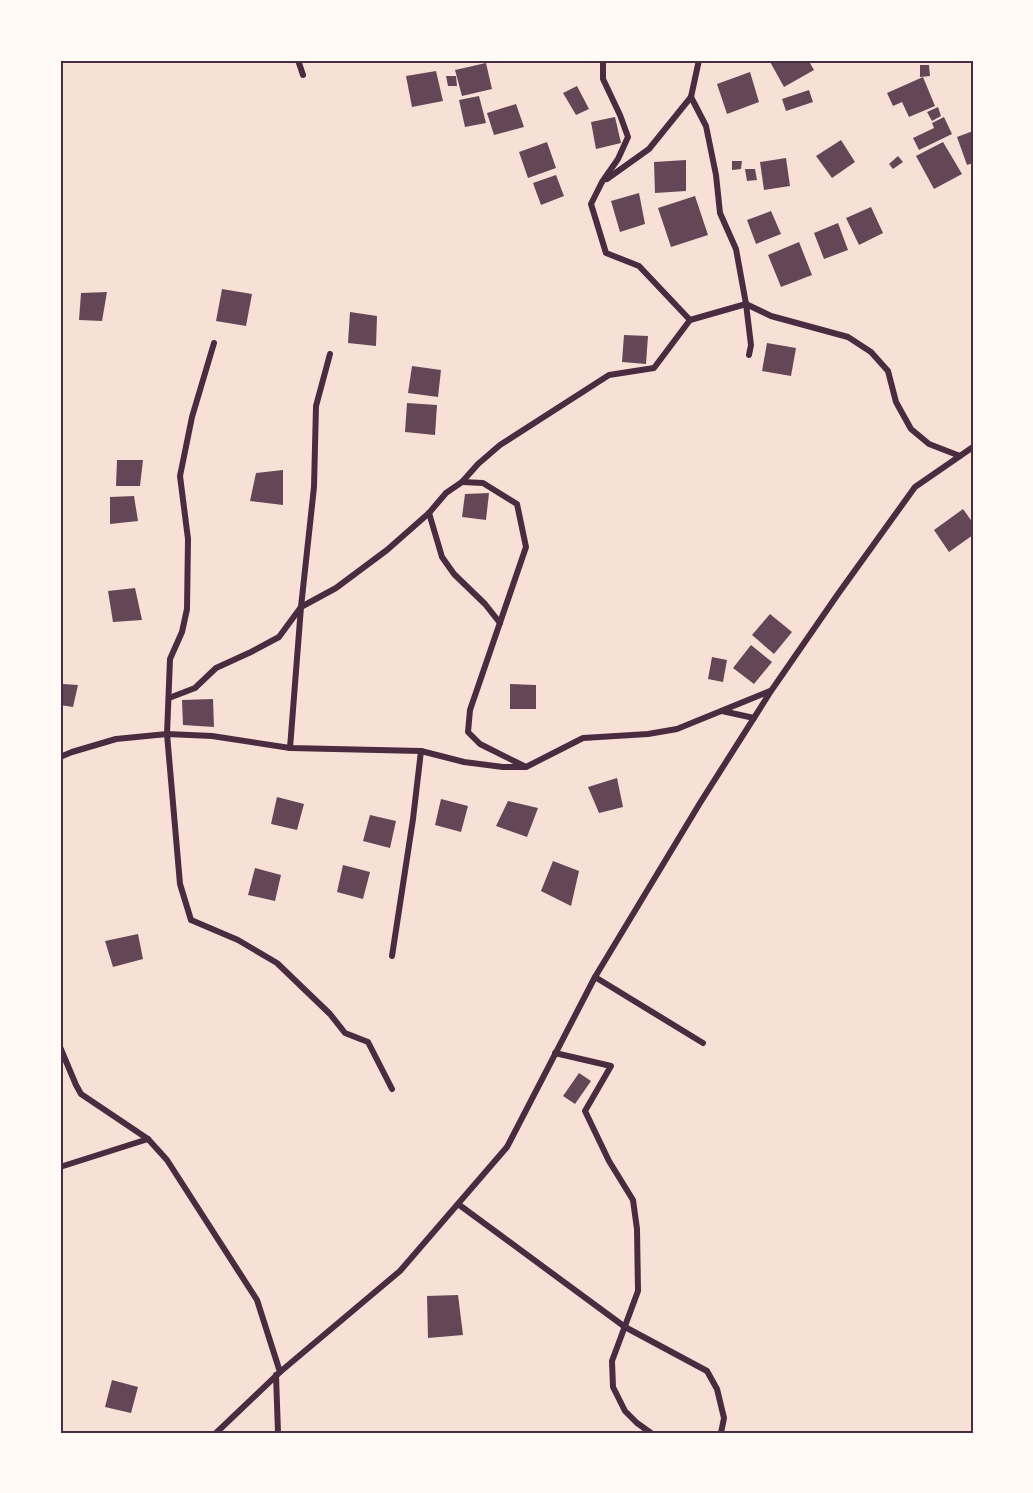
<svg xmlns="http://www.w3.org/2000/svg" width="1033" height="1493" font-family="'Fira Sans Condensed',sans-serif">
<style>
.building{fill:#644757}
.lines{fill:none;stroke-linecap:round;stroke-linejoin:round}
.minor{stroke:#4a2c40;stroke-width:6}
.neatline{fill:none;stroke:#4a2c40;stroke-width:2}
</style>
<rect width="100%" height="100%" fill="#f7e1d7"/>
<g class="building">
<path d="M769,60h46l-5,3 4,7 -30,17z"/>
<path d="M486,63l6,26 -30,7 -7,-26z"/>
<path d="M920,65h9l1,11 -10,1z"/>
<path d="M436,71l7,30 -31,6 -6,-31z"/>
<path d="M750,72l9,30 -32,12 -10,-30z"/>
<path d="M446,76h10l1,10h-9z"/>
<path d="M923,77l12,29 -26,11 -7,-15 -9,4 -6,-13z"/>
<path d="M577,86l12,23 -13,6 -13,-22z"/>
<path d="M809,90l4,12 -27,9 -4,-12z"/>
<path d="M479,96l7,27 -21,4 -6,-27z"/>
<path d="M516,104l8,23 -30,8 -7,-22z"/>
<path d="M938,107l3,9 -9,5 -5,-9z"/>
<path d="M615,117l6,26 -25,6 -5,-27z"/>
<path d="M944,117l8,17 -33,16 -6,-12 21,-10 -2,-5z"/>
<path d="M973,131v32l-6,2 -10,-28z"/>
<path d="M841,140l14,22 -23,16 -16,-22z"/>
<path d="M547,142l9,26 -28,10 -9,-26z"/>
<path d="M943,142l19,32 -28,15 -18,-33z"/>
<path d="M898,156l5,6 -10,7 -4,-5z"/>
<path d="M786,158l4,28 -26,4 -4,-28z"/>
<path d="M686,160v31l-31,2 -1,-31z"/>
<path d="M732,161h10l-1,8 -9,1z"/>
<path d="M745,169h10l2,11 -10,1z"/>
<path d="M556,175l8,21 -23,9 -8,-22z"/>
<path d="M639,193l6,31 -25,8 -9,-31z"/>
<path d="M695,196l13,39 -37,12 -13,-39z"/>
<path d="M871,207l12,26 -24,12 -13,-27z"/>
<path d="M771,211l10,23 -25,10 -9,-24z"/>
<path d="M838,223l10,27 -24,9 -10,-26z"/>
<path d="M799,242l13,33 -31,12 -13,-32z"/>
<path d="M222,289l30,5 -6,32 -30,-5z"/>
<path d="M107,292l-5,29 -23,-1 2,-27z"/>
<path d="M350,312l27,4 -1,30 -28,-3z"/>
<path d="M624,335l24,1 -2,28 -24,-2z"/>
<path d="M767,343l29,5 -5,28 -29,-5z"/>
<path d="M412,366l29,4 -3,27 -30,-4z"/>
<path d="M407,403l30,2 -2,30 -30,-3z"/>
<path d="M117,460h26l-3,26h-24z"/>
<path d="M283,470v35l-33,-4 6,-28z"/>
<path d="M489,493l-3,27 -24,-3 3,-23z"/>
<path d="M134,496l4,25 -28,3v-27z"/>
<path d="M963,509l10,14v12l-24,17 -15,-22z"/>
<path d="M135,588l7,32 -29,2 -5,-31z"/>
<path d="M770,614l22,18 -18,22 -22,-19z"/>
<path d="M751,645l21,17 -18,22 -21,-16z"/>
<path d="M712,657l15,3 -4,22 -15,-3z"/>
<path d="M63,684l15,1 -5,22 -13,-2v-10z"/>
<path d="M510,684l26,1v24h-26z"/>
<path d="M213,699l1,28 -31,-2 -1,-25z"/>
<path d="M617,778l6,29 -24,6 -11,-26z"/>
<path d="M277,797l27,7 -7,26 -26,-6z"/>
<path d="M441,799l27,7 -7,26 -26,-7z"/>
<path d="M508,801l30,7 -11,29 -31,-11z"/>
<path d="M370,815l26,6 -6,27 -27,-7z"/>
<path d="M553,861l26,10 -8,35 -30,-15z"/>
<path d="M343,865l27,7 -7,27 -26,-7z"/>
<path d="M255,868l26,7 -6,26 -27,-6z"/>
<path d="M138,934l5,25 -30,8 -8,-26z"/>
<path d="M579,1073l12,8 -16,23 -12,-8z"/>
<path d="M458,1295l5,40 -35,3 -1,-42z"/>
<path d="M112,1380l26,7 -7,26 -26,-6z"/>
</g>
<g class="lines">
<g class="minor">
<path d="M298,60l5,15"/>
<path d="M603,60v19l17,36 8,22 -10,22 -16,23 -11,22 15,49 33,13 51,54"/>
<path d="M691,97l15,29 10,49 4,38 16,36 10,55 5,41 -2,10"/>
<path d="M607,179l42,-30 42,-52 8,-37"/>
<path d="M214,343l-22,74 -12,59 8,63 -1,70 -5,23 -12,27 -3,75 13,150 11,36 47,20 39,23 53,51 15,19 23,9 24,47"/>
<path d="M462,482l21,1 34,21 9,43 -56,163 -2,22 12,12 44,22"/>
<path d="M429,513l13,44 12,17 31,30 15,19"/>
<path d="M169,698l26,-10 21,-20 35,-16 28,-15 22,-30 35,-19 51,-38 42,-37 17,-20 16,-11 16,-18 22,-19 109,-70 45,-7 36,-48 56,-16 25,12 77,21 23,15 17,19 8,31 15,27 18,15 31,12"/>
<path d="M722,711l32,7"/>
<path d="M290,748l11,-141 13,-120 2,-81 14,-52"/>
<path d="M60,757l12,-5 44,-13 51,-5 45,2 78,12 131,3 43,11 39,5h23l57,-29 65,-4 29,-5 93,-38"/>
<path d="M392,956l21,-137 8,-68"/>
<path d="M595,977l108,66"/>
<path d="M60,1047l16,38 5,9 67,45 19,21 90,140 23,72"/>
<path d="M555,1053l56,13 -26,45 24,50 24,39 4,29 1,62 -26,70 1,26 12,24 12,12 14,10"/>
<path d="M60,1167l88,-28"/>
<path d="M458,1204l167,123 82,44 10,18 7,29 -3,15"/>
<path d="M276,1375l2,58"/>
<path d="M216,1433l64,-61 120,-101 107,-124 88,-170 105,-174 71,-112 67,-97 77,-107 58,-40"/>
</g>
</g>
<rect width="1033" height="1493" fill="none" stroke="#fffaf5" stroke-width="123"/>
<rect x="62" y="62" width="910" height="1370" class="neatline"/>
</svg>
